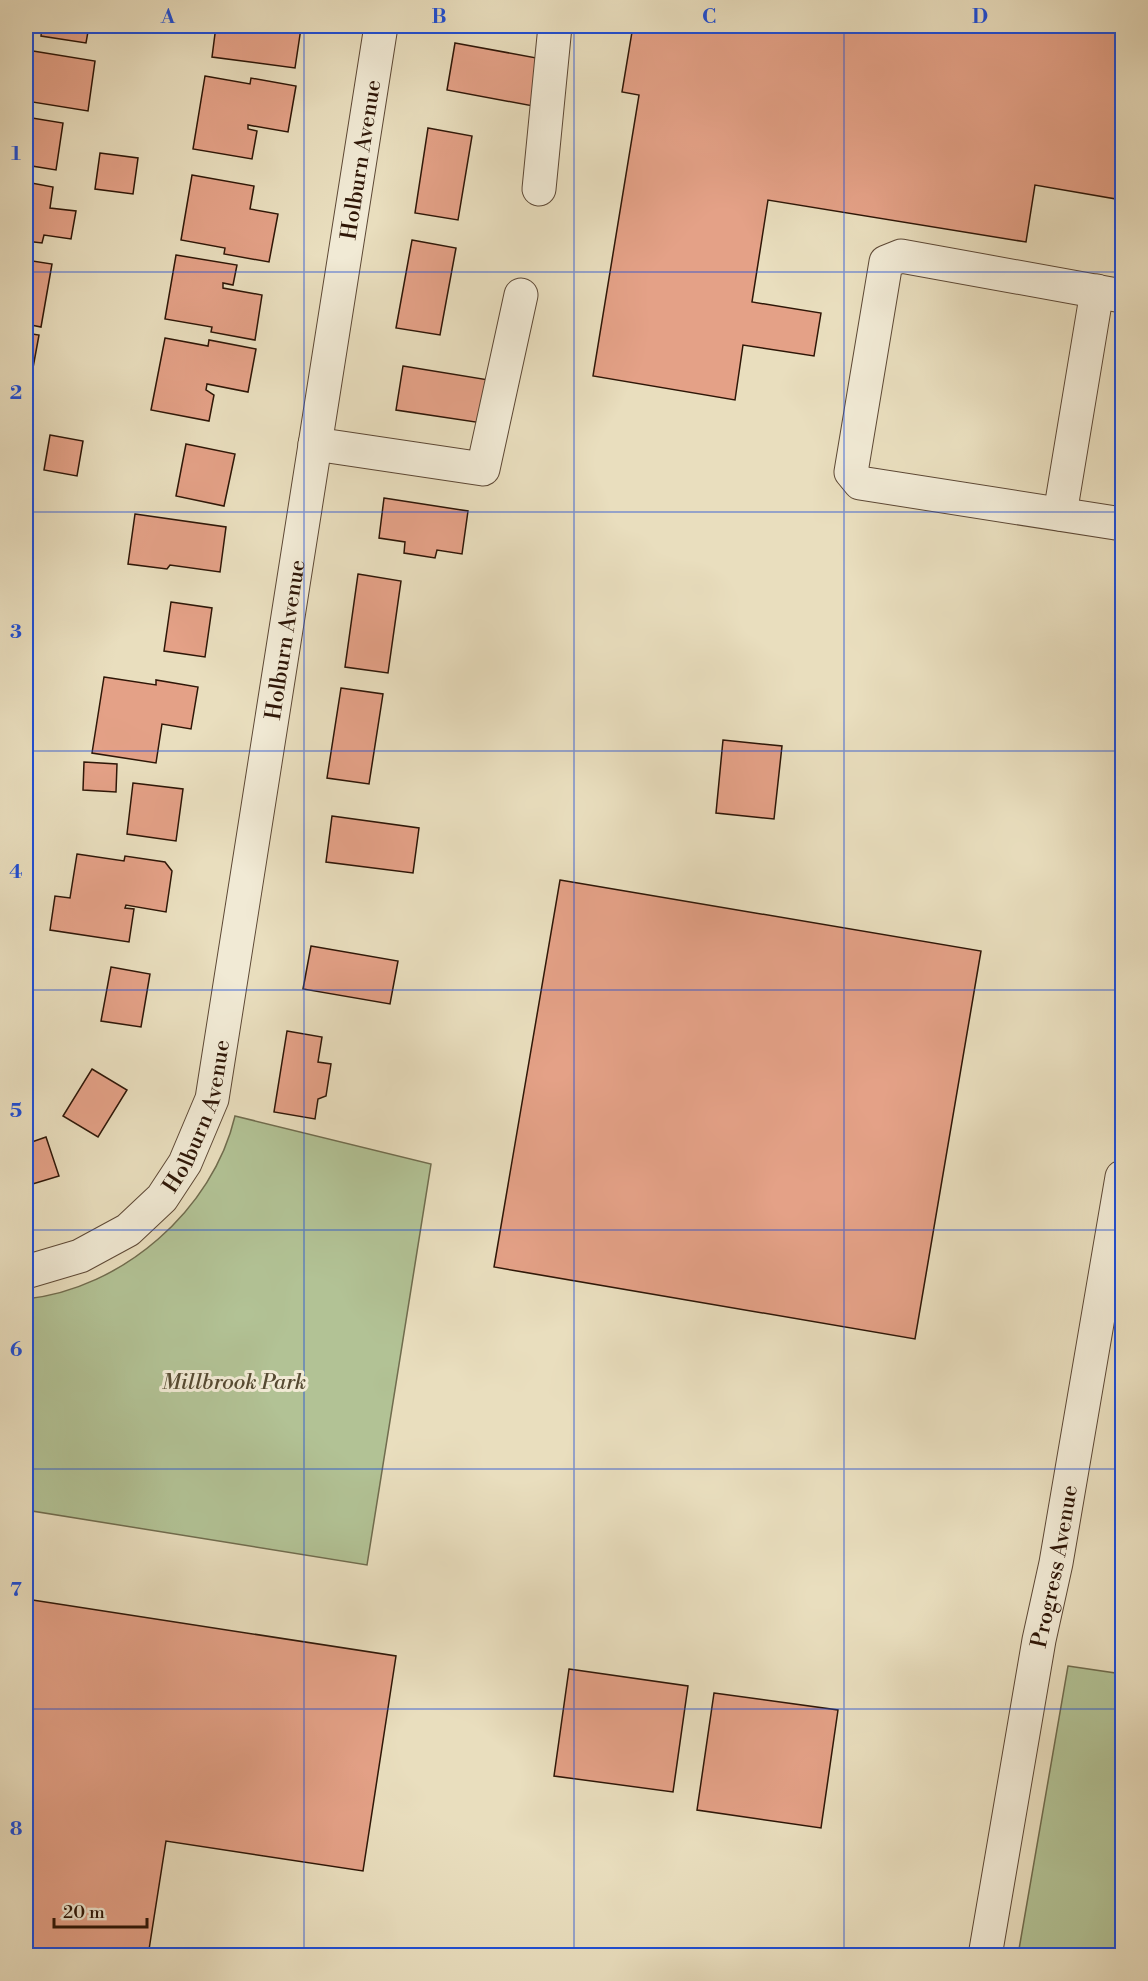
<svg xmlns="http://www.w3.org/2000/svg" width="1148" height="1981" font-family="'Libre Bodoni',serif">
<style>
.green{fill:#b2c295;stroke:#706c4e;stroke-width:1.5}
.building{fill:#e4a187;stroke:#2e1607;stroke-width:1.5}
.lines{fill:none;stroke-linecap:round;stroke-linejoin:round}
.minor-casing{stroke:#5d4835;stroke-width:35}
.minor{stroke:#f1ead5;stroke-width:33}
.grid{fill:none;stroke:#1d4ed8;stroke-width:1.5;stroke-opacity:0.55}
.labels{text-anchor:middle;stroke-width:6;stroke-linejoin:round;paint-order:stroke}
.street-label{font-size:22px;fill:#2e1607;stroke:#f1ead5}
.park-label{font-size:22px;font-style:italic;fill:#564a32;stroke:#f1ead5}
.neatline{fill:none;stroke:#1d4ed8;stroke-width:2}
.grid-label{font-size:20px;text-anchor:middle;font-weight:bold;fill:#1d4ed8}
</style>
<rect width="100%" height="100%" fill="#e9debe"/>
<filter id="stains"><feTurbulence type="fractalNoise" baseFrequency=".00333" numOctaves="4"/><feColorMatrix values="0 0 0 0 .2 0 0 0 0 .09 0 0 0 0 .02 0 0 0 .5 -.17"/></filter>
<radialGradient id="worn" r=".72"><stop offset=".6" stop-color="#630" stop-opacity="0"/><stop offset="1" stop-color="#630" stop-opacity=".3"/></radialGradient>
<g class="green">
<path d="M235,1116l196,48 -64,401 -341,-55v-211c96,-10 187,-89 209,-183z"/>
<path d="M1068,1666l54,8v281h-104z"/>
</g>
<g class="building">
<path d="M42,26h47l-3,17 -45,-7z"/>
<path d="M216,26h67l18,2 -6,40 -83,-11z"/>
<path d="M633,26h489v174l-87,-15 -9,57 -258,-42 -16,102 69,11 -7,43 -71,-11 -8,55 -142,-24 46,-281 -17,-3z"/>
<path d="M455,43l87,16 -9,47 -86,-16z"/>
<path d="M33,51l62,10 -7,50 -62,-10z"/>
<path d="M205,76l45,8 1,-6 45,8 -8,46 -40,-7v4l9,2 -5,28 -59,-10z"/>
<path d="M26,117l37,6 -7,47 -30,-5z"/>
<path d="M428,128l44,8 -14,84 -43,-7z"/>
<path d="M100,153l38,5 -5,36 -38,-5z"/>
<path d="M192,175l62,11 -4,23 28,5 -9,48 -45,-8 1,-6 -44,-8z"/>
<path d="M26,182l27,5 -3,21 26,3 -5,28 -27,-4 -2,8 -16,-2z"/>
<path d="M412,240l44,8 -16,87 -44,-7z"/>
<path d="M176,255l61,10 -4,20 -10,-2v5l39,7 -7,45 -44,-8 1,-5 -47,-8z"/>
<path d="M26,260l26,4 -11,63 -15,-3z"/>
<path d="M26,333l13,2 -11,60h-2z"/>
<path d="M165,338l43,8 1,-6 47,9 -8,43 -41,-8 -1,6 8,5 -5,26 -58,-11z"/>
<path d="M403,366l86,14 -7,43 -86,-13z"/>
<path d="M50,435l33,6 -6,35 -33,-6z"/>
<path d="M186,444l49,10 -11,52 -48,-10z"/>
<path d="M384,498l84,13 -6,43 -25,-4 -2,8 -31,-5 1,-11 -26,-4z"/>
<path d="M135,514l91,13 -6,45 -50,-7 -3,4 -39,-5z"/>
<path d="M358,574l43,7 -13,92 -43,-6z"/>
<path d="M171,602l41,6 -7,49 -41,-6z"/>
<path d="M104,677l52,8v-5l42,7 -7,42 -29,-5 -6,39 -64,-10z"/>
<path d="M341,688l42,6 -14,90 -42,-6z"/>
<path d="M723,740l59,6 -8,73 -58,-6z"/>
<path d="M84,762l33,2 -1,28 -33,-2z"/>
<path d="M133,783l50,6 -7,52 -49,-7z"/>
<path d="M332,816l87,12 -6,45 -87,-11z"/>
<path d="M77,854l47,7 1,-5 40,6 7,9 -6,41 -40,-7 -1,3 9,1 -5,33 -79,-12 5,-34 15,2z"/>
<path d="M560,880l421,71 -66,388 -421,-72z"/>
<path d="M311,946l87,15 -8,43 -87,-15z"/>
<path d="M111,967l39,7 -9,53 -40,-6z"/>
<path d="M287,1031l35,6 -4,25 13,2 -5,32 -8,3 -3,20 -41,-7z"/>
<path d="M92,1069l35,21 -29,47 -35,-21z"/>
<path d="M46,1137l13,39 -33,10v-42z"/>
<path d="M26,1599l370,57 -33,215 -197,-30 -18,115 -27,-4 -1,4h-94z"/>
<path d="M569,1669l119,17 -15,106 -119,-16z"/>
<path d="M714,1693l124,17 -17,118 -124,-18z"/>
</g>
<g class="lines">
<defs>
<g id="minor">
<path d="M539,189l16,-163"/>
<path d="M1122,296l-221,-40 -15,6 -35,210 9,11 262,41"/>
<path d="M315,444l168,25 38,-174"/>
<path d="M1060,514l37,-223"/>
<path id="s1" d="M26,1272l54,-16 48,-26 34,-32 23,-35 27,-64 169,-1073"/>
<path id="s2" d="M985,1956l54,-316 17,-77 66,-386"/>
</g>
</defs>
<use href="#minor" class="minor-casing"/>
<use href="#minor" class="minor"/>
</g>
<path class="grid" d="M304,26v1930M574,26v1930M844,26v1930M26,272h1096M26,512h1096M26,751h1096M26,990h1096M26,1230h1096M26,1469h1096M26,1709h1096"/>
<g class="labels">
<g class="street-label">
<text dy="8" stroke="none"><textPath href="#s1" startOffset="1220">Holburn Avenue</textPath></text>
<text dy="8" stroke="none"><textPath href="#s1" startOffset="734">Holburn Avenue</textPath></text>
<text dy="8" stroke="none"><textPath href="#s1" startOffset="248">Holburn Avenue</textPath></text>
<text dy="8" stroke="none"><textPath href="#s2" startOffset="396">Progress Avenue</textPath></text>
</g>
<g class="park-label">
<text x="234" y="1389">Millbrook Park</text>
</g>
</g>
<rect width="1148" height="1981" fill="none" stroke="#e9debe" stroke-width="66"/>
<path d="M54 1918v9h93v-9" fill="none" stroke="#2e1607" stroke-width="3"/>
<text x="63" y="1918" font-size="18" fill="#2e1607" stroke="#f1ead5" stroke-width="4.5" paint-order="stroke">20 m</text>
<rect x="33" y="33" width="1082" height="1915" class="neatline"/>
<g class="grid-label">
<text x="168" y="23">A</text>
<text x="439" y="23">B</text>
<text x="709" y="23">C</text>
<text x="980" y="23">D</text>
<text x="16" y="160">1</text>
<text x="16" y="399">2</text>
<text x="16" y="638">3</text>
<text x="16" y="878">4</text>
<text x="16" y="1117">5</text>
<text x="16" y="1356">6</text>
<text x="16" y="1596">7</text>
<text x="16" y="1835">8</text>
</g>
<rect width="100%" height="100%" filter="url(#stains)"/>
<rect width="100%" height="100%" fill="url(#worn)"/>
</svg>
